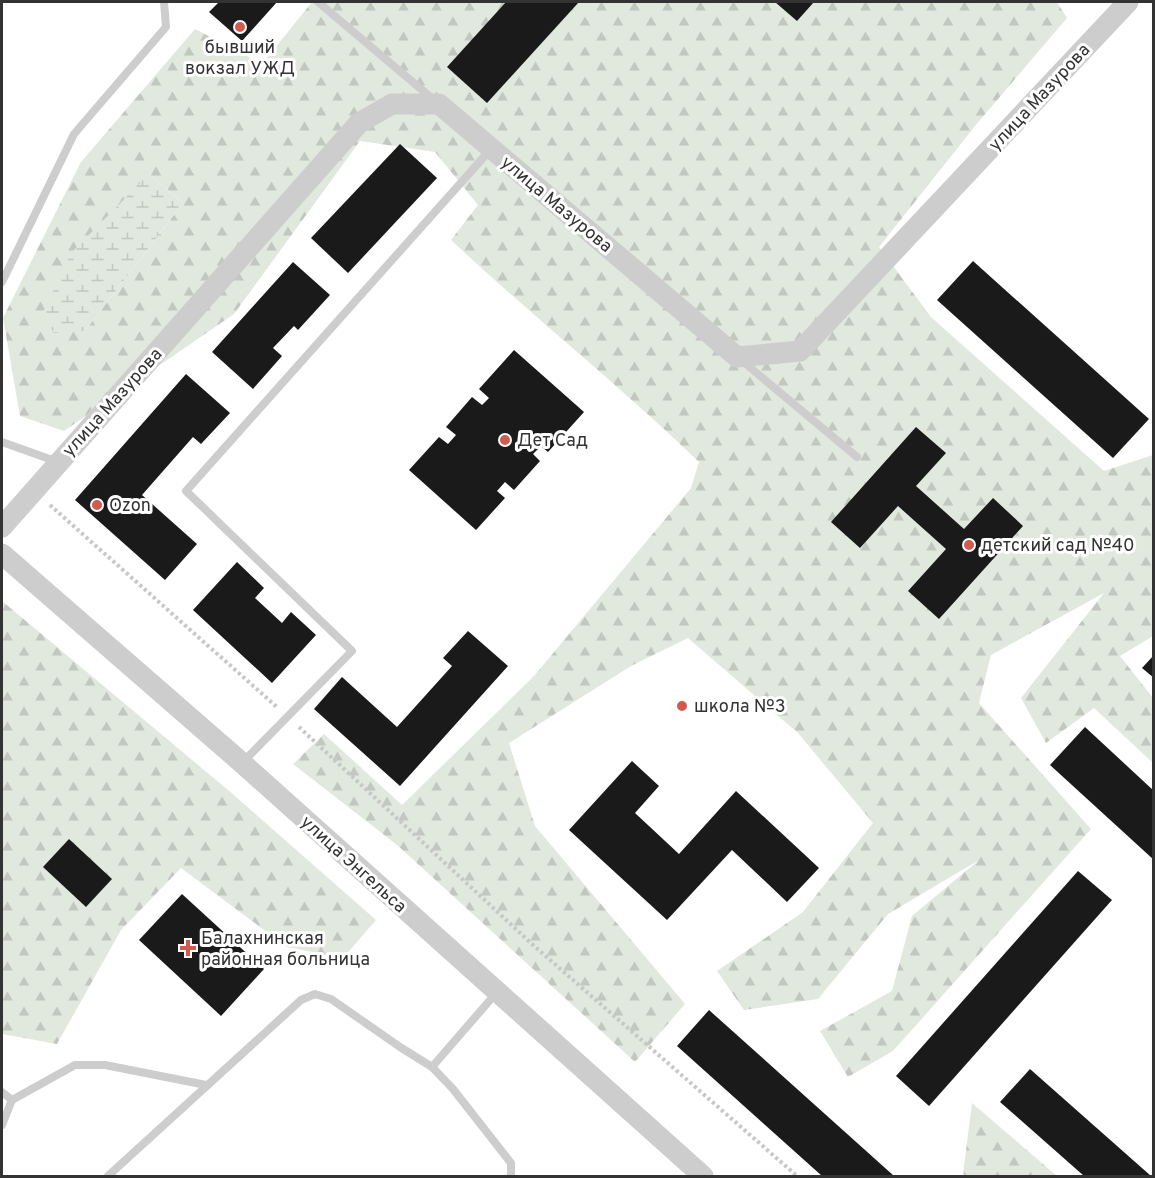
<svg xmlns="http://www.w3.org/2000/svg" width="1155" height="1178" font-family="Overpass,sans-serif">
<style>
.forest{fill:url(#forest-firs);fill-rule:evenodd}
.wetland{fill:url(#wetland-marsh)}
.building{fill:#1a1a1a}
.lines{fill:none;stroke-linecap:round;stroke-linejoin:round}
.path{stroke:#c7c7c7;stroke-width:4;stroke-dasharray:3 3;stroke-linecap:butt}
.service{stroke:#cdcdcd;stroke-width:8}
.tertiary{stroke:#cdcdcd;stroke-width:21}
.poi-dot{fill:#d15b4e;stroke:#fff;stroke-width:2}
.labels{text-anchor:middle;stroke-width:6;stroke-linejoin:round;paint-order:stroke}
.poi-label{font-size:18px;fill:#333;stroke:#fff;text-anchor:start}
.street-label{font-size:18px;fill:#333;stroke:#fff}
</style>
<defs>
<pattern id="forest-firs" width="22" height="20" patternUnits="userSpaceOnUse" patternTransform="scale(1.5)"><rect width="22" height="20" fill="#e1e8de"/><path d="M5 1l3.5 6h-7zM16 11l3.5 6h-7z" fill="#c2c7bf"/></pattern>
<pattern id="wetland-marsh" width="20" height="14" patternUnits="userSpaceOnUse" patternTransform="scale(1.5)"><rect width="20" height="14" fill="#e1e8de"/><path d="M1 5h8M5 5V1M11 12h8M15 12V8" fill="none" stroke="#c2c7bf"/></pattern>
</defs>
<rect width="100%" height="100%" fill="#fff"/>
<g class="forest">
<path d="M312,2h745l10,16 -92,108 -96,121 52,70 173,154 49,-16v181l-33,20 33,42v65l-59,-55 -48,35 -25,-45 83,-105 -113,62 -12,48 112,126 -198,222 -45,26 -28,-46 72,-40 20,-75 67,-56 -91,54 -70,85 -74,11 -27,-39 86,-59 70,-89 -75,-90 -110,-95 -57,28 -122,77 26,83 150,178 -50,58 -238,-217 -104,-81 31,-30 78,71 132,-129 157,-188 8,-26c-80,-77 -167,-146 -248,-222l27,-35 -43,-53 -75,-11 -126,173 -170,117 -44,-15 -17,-98 78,-156 114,-133 67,35zM149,174l34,29 -98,128z"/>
<path d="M2,601l226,189 148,130 -33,38 -56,-11 -106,-79 -60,62 -64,114 -55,-10z"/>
<path d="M972,1103l85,73h-90l-4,-2z"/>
</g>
<path class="wetland" d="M149,174l34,29 -98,128 -31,2 -12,-19 29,-61z"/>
<g class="building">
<path d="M219,2h58l-35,39 -33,-29z"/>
<path d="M506,2h73l-92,101 -40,-36z"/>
<path d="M775,2h39l-17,19z"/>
<path d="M400,144l37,34 -89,95 -37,-35z"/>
<path d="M973,261l176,158 -36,39 -176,-158z"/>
<path d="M293,262l37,33 -32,35 -4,-4 -21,22 9,8 -29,33 -41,-37z"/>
<path d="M514,350l70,62 -36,40 -7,-6 -8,8 7,7 -26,29 -9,-8 -8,9 8,7 -29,32 -67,-60 30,-33 9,7 8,-9 -10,-8 26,-30 10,8 7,-7 -10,-9z"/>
<path d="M186,374l44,39 -29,31 -8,-7 -51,58 55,49 -32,36 -90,-80z"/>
<path d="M916,427l30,26 -30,33 48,43 29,-31 30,28 -84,93 -31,-28 38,-42 -48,-43 -38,42 -29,-26z"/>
<path d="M237,562l27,26 -9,10 27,25 9,-11 25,23 -44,48 -79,-73z"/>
<path d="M468,631l40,35 -108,120 -86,-77 28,-32 55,50 55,-61 -9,-8z"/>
<path d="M1154,655v23l-12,-10z"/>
<path d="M1085,727l69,64v69l-104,-95z"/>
<path d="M632,761l27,25 -24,27 44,41 57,-63 83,77 -32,34 -55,-52 -65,70 -98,-90z"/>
<path d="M69,839l43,40 -26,28 -43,-40z"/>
<path d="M1078,871l34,29 -183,206 -33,-30z"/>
<path d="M182,894l82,75 -43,47 -82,-76z"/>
<path d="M709,1010l185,166h-72l-145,-130z"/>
<path d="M1030,1069l121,107h-67l-84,-74z"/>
</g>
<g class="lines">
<g class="path">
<path d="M50,505l228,203"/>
<path d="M299,727l234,218 264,231"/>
</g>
<g class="service">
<path d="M318,2l116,98"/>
<path d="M2,282l72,-148 92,-107 -2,-25"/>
<path d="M740,359l117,98"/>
<path d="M2,442l56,20"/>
<path d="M242,763l110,-112 -166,-160 305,-342"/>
<path d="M432,1067l21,22 58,74v13"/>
<path d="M2,1092l10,8 63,-35h30l101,20"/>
<path d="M2,1125l10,-25"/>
<path d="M108,1176l193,-176 14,-6 16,5 69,48 32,20 65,-75"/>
</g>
<g class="tertiary">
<path d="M2,527l357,-404 33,-19h47l298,253 63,-6 328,-349"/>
<path d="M2,554l240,209 461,413"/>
</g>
</g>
<g class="poi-dot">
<circle cx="240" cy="27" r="6"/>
<circle cx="505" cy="440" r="6"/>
<circle cx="97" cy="505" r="6"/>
<circle cx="969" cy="545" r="6"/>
<circle cx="682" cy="706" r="6"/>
<path d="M185 939h6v6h6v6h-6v6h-6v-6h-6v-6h6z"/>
</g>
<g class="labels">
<g class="poi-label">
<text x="240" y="53" text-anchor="middle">бывший<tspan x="240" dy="21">вокзал УЖД</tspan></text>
<text x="517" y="446">Дет Сад</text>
<text x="109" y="511">Ozon</text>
<text x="981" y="551">детский сад №40</text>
<text x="694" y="712">школа №3</text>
<text x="201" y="944">Балахнинская<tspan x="201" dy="21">районная больница</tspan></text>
</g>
<g class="street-label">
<text transform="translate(1039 97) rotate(-47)" y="6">улица Мазурова</text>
<text transform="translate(557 204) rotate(40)" y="6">улица Мазурова</text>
<text transform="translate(112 402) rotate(-48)" y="6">улица Мазурова</text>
<text transform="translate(354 864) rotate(42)" y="6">улица Энгельса</text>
</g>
</g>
<rect width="1155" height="1178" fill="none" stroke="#333333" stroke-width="6"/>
</svg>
